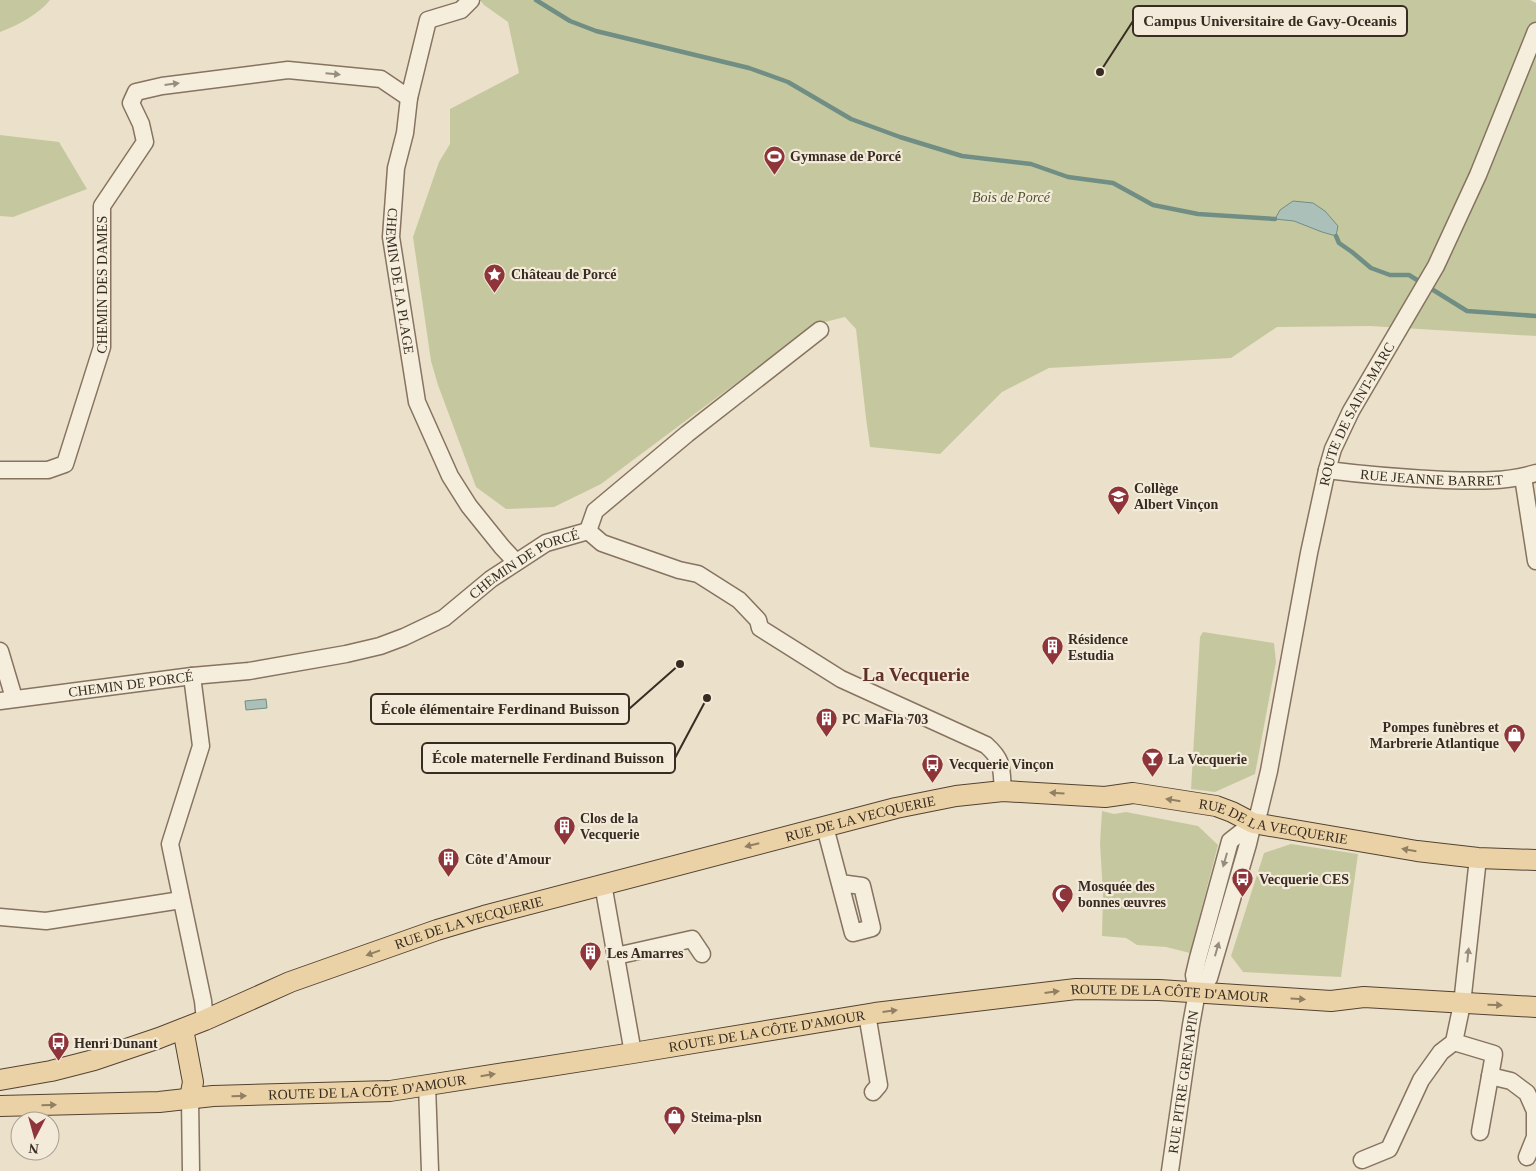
<svg xmlns="http://www.w3.org/2000/svg" width="1536" height="1171" font-family="Georgia,serif">
<style>
.green{fill:#c5c89e}
.water{fill:#aac0b8;stroke:#718e85}
.lines{fill:none;stroke-linecap:round;stroke-linejoin:round}
.stream{stroke:#718e85;stroke-width:4.5}
.minor-casing{stroke:#867360;stroke-width:19}
.major-casing{stroke:#544233;stroke-width:22}
.minor{stroke:#f6eedc;stroke-width:16}
.major{stroke:#ead2a6;stroke-width:20}
.oneway{fill:#978d7f}
.oneway2{fill:#917f64}
.labels{text-anchor:middle;stroke-width:4.5;stroke-linejoin:round;paint-order:stroke}
.poi-label{font-size:14px;font-weight:bold;fill:#382c22;stroke:#f3ead9;text-anchor:start}
.park-label{font-size:14px;font-style:italic;fill:#49522a;stroke:#f3ead9}
.street-label{font-size:14px;fill:#382c22;stroke:#f3ead9}
.district-label{font-size:19px;font-weight:bold;fill:#603025;stroke:#f3ead9}
.leader{fill:none;stroke:#382c22;stroke-width:2}
.callout-dot{fill:#382c22;stroke:#f3ead9;stroke-width:2}
.callout{fill:#f3ead9;stroke:#382c22;stroke-width:2}
.callout-label{font-size:15px;text-anchor:middle;font-weight:bold;fill:#382c22}
</style>
<rect width="100%" height="100%" fill="#ebe0ca"/>
<g class="green">
<path d="M0,0h50c-12,15 -32,25 -50,32z"/>
<path d="M480,0h1050l6,3v333l-166,-10 -93,1 -46,31 -182,10 -47,24 -62,62 -70,-7 -4,-29 -10,-89 -11,-12 -20,5 -22,11 -202,151 -47,23 -48,2 -30,-22 -38,-102 -7,-24 -18,-124 26,-75 11,-18v-35l69,-36 -11,-51 -24,-17z"/>
<path d="M0,135l59,7 28,47 -74,28 -13,-1z"/>
<path d="M1203,632l71,11 2,19 -21,112 -40,18 -24,-3 9,-152z"/>
<path d="M1102,811l12,3 12,-2 72,14 20,19 -28,108 -24,-6 -29,-2 -11,-7 -24,-2 1,-42 -3,-51z"/>
<path d="M1291,844l67,10 -17,123 -98,-5 -12,-16 33,-103z"/>
</g>
<g class="water">
<path d="M1293,201l20,2 12,8 13,15 -2,10 -14,-4 -28,-11 -19,-2 5,-9z"/>
<path d="M266,699l1,9 -21,2 -1,-9z"/>
</g>
<g class="lines">
<g class="stream">
<path d="M536,0l34,21 26,10 153,37 39,14 63,37 49,18 62,19 69,8 37,13 45,6 40,22 45,9 77,5"/>
<path d="M1336,236l3,7 13,9 19,16 19,7h19l58,36 69,5"/>
</g>
<defs>
<g id="minor">
<path id="s1" d="M471,0l-10,10 -33,10 -19,78 -4,35 -9,35 -5,69 26,165 33,74 19,30 33,41 14,15"/>
<path id="s2" d="M0,470h48l17,-6 37,-117v-141l43,-64 -4,-18 -10,-21 5,-11 26,-6 126,-16 93,9 28,19"/>
<path id="s3" d="M1327,470c39,5 78,8 118,10 30,1 62,2 91,-7"/>
<path d="M1523,477l13,84"/>
<path d="M588,531l14,12 77,27 19,4 41,26 19,20 2,8 81,51 145,66c18,16 15,23 17,46"/>
<path d="M588,531l7,-20 92,-77 133,-104"/>
<path d="M0,651l14,47"/>
<path d="M192,676l9,70 -31,98 33,157 2,19"/>
<path id="s4" d="M0,701l192,-25 57,-5 97,-17 34,-8 24,-9 40,-19 47,-39 55,-36 42,-12"/>
<path d="M825,827l28,106 19,-5 -10,-42 -22,-3"/>
<path d="M603,884l30,169"/>
<path d="M0,917l46,4 135,-21"/>
<path d="M616,956l76,-17 10,15"/>
<path id="s5" d="M1197,992l12,-14 39,-134 5,-21 6,-11 10,-41 40,-218 18,-83 6,-21 18,-38 85,-145 42,-91 58,-144"/>
<path d="M867,1014l12,71 -6,7"/>
<path d="M1454,1042l40,12 -14,78"/>
<path d="M1490,1076l21,5 16,12 8,18v26l-8,20"/>
<path d="M427,1085l3,86"/>
<path d="M190,1098l1,73"/>
<path d="M1362,1160l27,-11 32,-69 20,-28 13,-10 8,-38 16,-146"/>
<path id="s6" d="M1170,1171l21,-146 6,-33 -3,-17 4,-17 32,-117 23,-18"/>
</g>
<g id="major">
<path d="M183,1029l10,53 -3,16"/>
<path id="s7" d="M0,1080l51,-9 43,-11 65,-22 46,-18 85,-38 147,-52 47,-14 412,-108 60,-12 47,-5 102,6 28,-4 83,13 16,6 21,11 164,28 61,7 58,2"/>
<path id="s8" d="M0,1106l159,-4 54,-6 177,-5 243,-38 242,-40 201,-24 83,1 172,11 33,-4 172,10"/>
</g>
</defs>
<use href="#minor" class="minor-casing"/>
<use href="#major" class="major-casing"/>
<use href="#minor" class="minor"/>
<use href="#major" class="major"/>
</g>
<defs><path id="oneway-solid" d="M-6-.8H1V-3.2L6.5 0L1 3.2V.8H-6Z" transform="scale(1.25)"/></defs>
<g class="oneway">
<use href="#oneway-solid" transform="translate(333 74) rotate(5)"/>
<use href="#oneway-solid" transform="translate(172 84) rotate(-7)"/>
<use href="#oneway-solid" transform="translate(1225 860) rotate(106)"/>
<use href="#oneway-solid" transform="translate(1217 949) rotate(-74)"/>
<use href="#oneway-solid" transform="translate(1468 955) rotate(-84)"/>
</g>
<g class="oneway2">
<use href="#oneway-solid" transform="translate(1057 793) rotate(-176)"/>
<use href="#oneway-solid" transform="translate(1173 800) rotate(-171)"/>
<use href="#oneway-solid" transform="translate(752 845) rotate(166)"/>
<use href="#oneway-solid" transform="translate(1409 850) rotate(-170)"/>
<use href="#oneway-solid" transform="translate(373 953) rotate(160)"/>
<use href="#oneway-solid" transform="translate(1052 992) rotate(-7)"/>
<use href="#oneway-solid" transform="translate(1298 999) rotate(4)"/>
<use href="#oneway-solid" transform="translate(1495 1005) rotate(2)"/>
<use href="#oneway-solid" transform="translate(890 1011) rotate(-7)"/>
<use href="#oneway-solid" transform="translate(488 1075) rotate(-9)"/>
<use href="#oneway-solid" transform="translate(239 1096) rotate(-2)"/>
<use href="#oneway-solid" transform="translate(49 1105) rotate(-1)"/>
</g>
<defs>
<symbol id="stadium-pin" viewBox="-11 -11 22 30"><path d="M0 17L-7.5 6A9.5 9.5 0 1 1 7.5 6Z" fill="#8f3539" stroke="#f3ead9"/><path d="M0-5a6.5 5 0 1 0 0 10a6.5 5 0 1 0 0-10ZM-3.5-1.8h7v3.6h-7Z" fill="#fff"/></symbol>
<symbol id="sight-pin" viewBox="-11 -11 22 30"><path d="M0 17L-7.5 6A9.5 9.5 0 1 1 7.5 6Z" fill="#8f3539" stroke="#f3ead9"/><path d="M0-6L1.8-2.2L6-1.7L2.9 1.2L3.7 5.4L0 3.3L-3.7 5.4L-2.9 1.2L-6-1.7L-1.8-2.2Z" fill="#fff"/></symbol>
<symbol id="school-pin" viewBox="-11 -11 22 30"><path d="M0 17L-7.5 6A9.5 9.5 0 1 1 7.5 6Z" fill="#8f3539" stroke="#f3ead9"/><path d="M0-5L7-2L0 1L-7-2ZM-4 1L0 2.5L4 1V4Q0 6-4 4Z" fill="#fff"/></symbol>
<symbol id="building-pin" viewBox="-11 -11 22 30"><path d="M0 17L-7.5 6A9.5 9.5 0 1 1 7.5 6Z" fill="#8f3539" stroke="#f3ead9"/><path d="M-4-6H4V6H1V3H-1V6H-4ZM-2.5-4.3h1.7v1.8h-1.7ZM.8-4.3h1.7v1.8H.8ZM-2.5-1h1.7V.8h-1.7ZM.8-1h1.7V.8H.8Z" fill="#fff"/></symbol>
<symbol id="shop-pin" viewBox="-11 -11 22 30"><path d="M0 17L-7.5 6A9.5 9.5 0 1 1 7.5 6Z" fill="#8f3539" stroke="#f3ead9"/><path d="M-5-2.5h2.3a2.7 3.5 0 0 1 5.4 0H5L5.5 6h-11ZM-1.5-2.5h3a1.5 2.3 0 0 0-3 0Z" fill="#fff"/></symbol>
<symbol id="bar-pin" viewBox="-11 -11 22 30"><path d="M0 17L-7.5 6A9.5 9.5 0 1 1 7.5 6Z" fill="#8f3539" stroke="#f3ead9"/><path d="M-6-5H6L.8 .8V4.5H3.5V6h-7V4.5H-.8V.8Z" fill="#fff"/></symbol>
<symbol id="bus-pin" viewBox="-11 -11 22 30"><path d="M0 17L-7.5 6A9.5 9.5 0 1 1 7.5 6Z" fill="#8f3539" stroke="#f3ead9"/><path d="M-5-6H5V4H4V6H2V4H-2V6H-4V4H-5ZM-3.5-4V0h7V-4ZM-3.5 1.2v1.5H-2V1.2ZM2 1.2v1.5H3.5V1.2Z" fill="#fff"/></symbol>
<symbol id="mosque-pin" viewBox="-11 -11 22 30"><path d="M0 17L-7.5 6A9.5 9.5 0 1 1 7.5 6Z" fill="#8f3539" stroke="#f3ead9"/><path d="M3.5-4.9A6 6 0 1 0 3.5 4.9A5 5 0 1 1 3.5-4.9Z" fill="#fff"/></symbol>
</defs>
<g fill-rule="evenodd">
<use href="#stadium-pin" x="762" y="144" width="25" height="34"/>
<use href="#sight-pin" x="482" y="262" width="25" height="34"/>
<use href="#school-pin" x="1106" y="484" width="25" height="34"/>
<use href="#building-pin" x="1040" y="634" width="25" height="34"/>
<use href="#building-pin" x="814" y="706" width="25" height="34"/>
<use href="#shop-pin" x="1502" y="722" width="25" height="34"/>
<use href="#bar-pin" x="1140" y="746" width="25" height="34"/>
<use href="#bus-pin" x="920" y="752" width="25" height="34"/>
<use href="#building-pin" x="552" y="814" width="25" height="34"/>
<use href="#building-pin" x="436" y="846" width="25" height="34"/>
<use href="#bus-pin" x="1230" y="866" width="25" height="34"/>
<use href="#mosque-pin" x="1050" y="882" width="25" height="34"/>
<use href="#building-pin" x="578" y="940" width="25" height="34"/>
<use href="#bus-pin" x="46" y="1030" width="25" height="34"/>
<use href="#shop-pin" x="662" y="1104" width="25" height="34"/>
</g>
<g class="labels">
<g class="poi-label">
<text x="790" y="161">Gymnase de Porcé</text>
<text x="511" y="279">Château de Porcé</text>
<text x="1134" y="493">Collège<tspan x="1134" dy="16">Albert Vinçon</tspan></text>
<text x="1068" y="644">Résidence<tspan x="1068" dy="16">Estudia</tspan></text>
<text x="842" y="724">PC MaFla 703</text>
<text x="1499" y="732" text-anchor="end">Pompes funèbres et<tspan x="1499" dy="16">Marbrerie Atlantique</tspan></text>
<text x="1168" y="764">La Vecquerie</text>
<text x="949" y="769">Vecquerie Vinçon</text>
<text x="580" y="823">Clos de la<tspan x="580" dy="16">Vecquerie</tspan></text>
<text x="465" y="864">Côte d'Amour</text>
<text x="1259" y="884">Vecquerie CES</text>
<text x="1078" y="891">Mosquée des<tspan x="1078" dy="16">bonnes œuvres</tspan></text>
<text x="607" y="958">Les Amarres</text>
<text x="74" y="1048">Henri Dunant</text>
<text x="691" y="1122">Steima-plsn</text>
</g>
<g class="park-label">
<text x="1011" y="202">Bois de Porcé</text>
</g>
<g class="street-label">
<text dy="5" stroke="none"><textPath href="#s1" startOffset="314">CHEMIN DE LA PLAGE</textPath></text>
<text dy="5" stroke="none"><textPath href="#s2" startOffset="251">CHEMIN DES DAMES</textPath></text>
<text dy="5" stroke="none"><textPath href="#s5" startOffset="604">ROUTE DE SAINT-MARC</textPath></text>
<text dy="5" stroke="none"><textPath href="#s3" startOffset="105">RUE JEANNE BARRET</textPath></text>
<text dy="5" stroke="none"><textPath href="#s4" startOffset="552">CHEMIN DE PORCÉ</textPath></text>
<text dy="5" stroke="none"><textPath href="#s4" startOffset="132">CHEMIN DE PORCÉ</textPath></text>
<text dy="5" stroke="none"><textPath href="#s7" startOffset="901">RUE DE LA VECQUERIE</textPath></text>
<text dy="5" stroke="none"><textPath href="#s7" startOffset="1321">RUE DE LA VECQUERIE</textPath></text>
<text dy="5" stroke="none"><textPath href="#s7" startOffset="496">RUE DE LA VECQUERIE</textPath></text>
<text dy="5" stroke="none"><textPath href="#s8" startOffset="1178">ROUTE DE LA CÔTE D'AMOUR</textPath></text>
<text dy="5" stroke="none"><textPath href="#s8" startOffset="772">ROUTE DE LA CÔTE D'AMOUR</textPath></text>
<text dy="5" stroke="none"><textPath href="#s6" startOffset="90">RUE PITRE GRENAPIN</textPath></text>
<text dy="5" stroke="none"><textPath href="#s8" startOffset="368">ROUTE DE LA CÔTE D'AMOUR</textPath></text>
</g>
<g class="district-label">
<text x="916" y="681">La Vecquerie</text>
</g>
</g>
<path class="leader" d="M1100 72L1133 21M680 664L629 709M707 698L675 758"/>
<g class="callout-dot">
<circle cx="1100" cy="72" r="5"/>
<circle cx="680" cy="664" r="5"/>
<circle cx="707" cy="698" r="5"/>
</g>
<g class="callout">
<rect x="1133" y="6" width="274" height="30" rx="5"/>
<rect x="371" y="694" width="258" height="30" rx="5"/>
<rect x="422" y="743" width="253" height="30" rx="5"/>
</g>
<g class="callout-label">
<text x="1270" y="26">Campus Universitaire de Gavy-Oceanis</text>
<text x="500" y="714">École élémentaire Ferdinand Buisson</text>
<text x="548" y="763">École maternelle Ferdinand Buisson</text>
</g>
<g transform="translate(35 1136) rotate(186)"><circle r="24" fill="#f3ead9" stroke="#a89e90"/>
<path d="M0-4L9 19L0 12L-9 19Z" fill="#8f3539"/>
<text y="-8" font-size="14" font-weight="bold" text-anchor="middle" fill="#382c22">N</text>
</g>
</svg>
